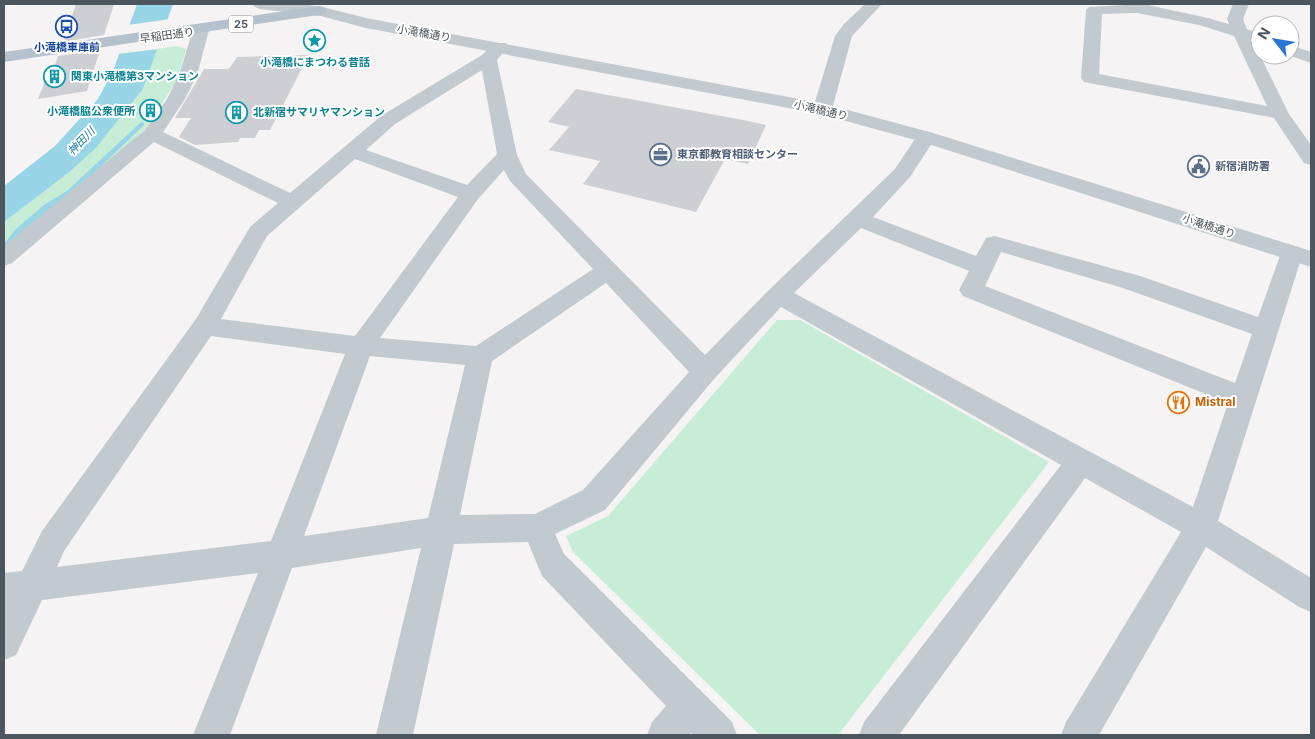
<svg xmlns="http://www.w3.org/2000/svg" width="1315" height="739" font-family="Inter,'Noto Sans JP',sans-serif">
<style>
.green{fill:#c7edd6}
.water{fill:#98d5e6}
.pier{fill:#f5f3f3}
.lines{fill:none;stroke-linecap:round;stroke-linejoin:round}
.stream{fill:#98d5e6;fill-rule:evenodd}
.building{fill:#cdcfd4}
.minor{fill:#c2cad0;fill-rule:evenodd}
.tertiary{fill:#c2cad0;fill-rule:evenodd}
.primary{fill:#b5c2ce;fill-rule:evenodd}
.labels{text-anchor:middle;stroke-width:4;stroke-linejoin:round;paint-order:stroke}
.shield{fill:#fff;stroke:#82898f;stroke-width:1}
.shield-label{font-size:11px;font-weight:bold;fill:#4c565f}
.far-street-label{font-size:11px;fill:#4c565f;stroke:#fff}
.far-transit-label{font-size:11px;font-weight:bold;fill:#164399;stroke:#fff}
.far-culture-label{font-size:11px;font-weight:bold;fill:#0d838f;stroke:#fff;text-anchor:start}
.far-water-label{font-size:11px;font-style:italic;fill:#1a7f9d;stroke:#fff}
.far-service-label{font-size:11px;font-weight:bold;fill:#4e5e75;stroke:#fff;text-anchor:start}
.food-label{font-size:12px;font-weight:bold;fill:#c56008;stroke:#fff;text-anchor:start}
</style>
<rect width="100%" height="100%" fill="#f5f3f3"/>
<g class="green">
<path d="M177,46l9,3 -9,31 -31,48 -50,48 -92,72v-26l63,-48 28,-25 48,-60 14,-40z"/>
<path d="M777,320h23l249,142 -211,273h-78l-187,-183 -7,-16 42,-20z"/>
</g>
<path class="water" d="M137,4h36l-30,85 -48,60 -28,25 -63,48v-36l51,-40 43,-47 15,-28z"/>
<path class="pier" d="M170,19l-12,30 -40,5 10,-29z"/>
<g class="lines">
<path class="stream" d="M142,122l2,1v2l-72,69 -22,15 -28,24 -15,18h-3v-7l12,-15 28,-24 24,-15 72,-67z"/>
</g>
<g class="building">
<path d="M76,4h38l-10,31 -41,7z"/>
<path d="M100,50l-13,41 -49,8 13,-33 4,-1 3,-9z"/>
<path d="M309,55l-39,75h-11l-4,8h-15l-2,4 -43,3 -16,-8 12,-19h-16l29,-49h25l8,-12z"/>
<path d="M576,89l167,31 23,5 -18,39 -23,-5 -29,53 -113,-28 17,-23 -51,-11 20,-23 -21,-5z"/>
</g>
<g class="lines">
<g class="minor">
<path d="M252,4c23,-1 50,-2 72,4l3,3 -3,3 -5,2 -59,-7 -5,-2z"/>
<path d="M1143,4l65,14 52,15v8h-7l36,73 22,31v20l-7,-2 -30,-45 -190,-36 -3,-4 5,-68 3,-3zM1137,13l62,12 35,11 33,70 -168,-32 3,-60z"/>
<path d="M201,25l6,2 2,3 -12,45 -12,24 -22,33 127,61 91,-77 101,-61 12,-12h12l2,4 -11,13 20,95 9,19 179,181 65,-66 125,-120 24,-36 7,-2 7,2 3,4 -26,40 -37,40 103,39 10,-18 8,-2 146,40 118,41 23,-64 3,-5 8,-3 8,3 3,5 -85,268 93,57v34l-12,-5 -93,-60 -107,188h-38l5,-13 115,-190 -96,-54 -186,257h-40l5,-13 197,-257 -280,-158 -67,72 -109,131 -50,24 9,20 168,168 5,13h-43l-3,-2 -2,2h-42l5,-13 14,-16 -124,-130 -14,-34 -74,2 -41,191h-37l45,-187 -129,20 -62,167h-37l65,-162 -216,27 -26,55 -12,5v-87l18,-2 20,-40 154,-212 54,-92 28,-24 -124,-61 -142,121 -8,3v-20l141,-116 22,-31 12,-24 14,-45 2,-3zM482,70l15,84 -30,31 -101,-35 29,-26zM355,159l103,38 -103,139 -134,-17 46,-83zM504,170l6,11 83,88 -117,77 -96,-8 98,-139zM861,228l108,43 -10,19 4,6 265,107 -35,104 -399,-214zM1001,252l122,36 129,46 -17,49 -250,-97zM606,283l83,89 -106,118 -48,24 -75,1 32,-154zM211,336l134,18 -74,187 -214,26 7,-16zM370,356l95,9 -37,153 -124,18z"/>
<path d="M1290,45l21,7v11l-23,-8h2z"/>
</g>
<g class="tertiary">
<path d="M865,4h17l-30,32 -19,70 100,27 378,118v16l-392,-126 -99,-27 -454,-86 -53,-14 -2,-3 2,-3 6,-2 47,12 449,84 20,-66 9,-12z"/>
<path d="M1233,4h16l-6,15 5,13 -2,4h-12l-7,-17z"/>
</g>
<path class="primary" d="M319,6l6,2 2,3 -2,3 -321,48v-10z"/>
</g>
<defs>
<symbol id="bus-ring" viewBox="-11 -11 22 22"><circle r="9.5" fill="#fff" stroke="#1a4fb4" stroke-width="1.5"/><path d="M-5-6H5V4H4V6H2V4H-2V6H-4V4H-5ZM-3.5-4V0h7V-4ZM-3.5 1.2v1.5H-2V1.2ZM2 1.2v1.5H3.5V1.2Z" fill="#1a4fb4"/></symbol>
<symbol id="sight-ring" viewBox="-11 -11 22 22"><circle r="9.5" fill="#fff" stroke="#0f9aa8" stroke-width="1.5"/><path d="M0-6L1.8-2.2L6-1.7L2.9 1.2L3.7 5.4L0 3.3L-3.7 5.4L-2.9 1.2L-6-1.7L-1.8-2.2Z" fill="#0f9aa8"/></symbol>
<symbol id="building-ring" viewBox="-11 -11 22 22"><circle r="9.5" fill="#fff" stroke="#0f9aa8" stroke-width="1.5"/><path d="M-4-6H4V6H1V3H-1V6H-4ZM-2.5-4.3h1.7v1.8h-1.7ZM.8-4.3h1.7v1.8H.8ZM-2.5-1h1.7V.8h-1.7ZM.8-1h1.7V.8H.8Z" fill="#0f9aa8"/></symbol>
<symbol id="office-ring" viewBox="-11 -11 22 22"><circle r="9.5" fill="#fff" stroke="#5c6f8a" stroke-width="1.5"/><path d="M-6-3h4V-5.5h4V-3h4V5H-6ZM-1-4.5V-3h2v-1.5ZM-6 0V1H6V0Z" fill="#5c6f8a"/></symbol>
<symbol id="civic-ring" viewBox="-11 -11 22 22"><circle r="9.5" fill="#fff" stroke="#5c6f8a" stroke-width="1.5"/><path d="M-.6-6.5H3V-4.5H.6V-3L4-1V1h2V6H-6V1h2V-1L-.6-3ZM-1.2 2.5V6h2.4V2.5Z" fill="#5c6f8a"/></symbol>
<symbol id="restaurant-ring" viewBox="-11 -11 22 22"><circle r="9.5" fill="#fff" stroke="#e8710a" stroke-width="1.5"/><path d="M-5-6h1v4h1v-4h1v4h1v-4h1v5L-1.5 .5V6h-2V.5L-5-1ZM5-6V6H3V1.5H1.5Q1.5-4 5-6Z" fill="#e8710a"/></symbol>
</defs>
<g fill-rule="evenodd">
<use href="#bus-ring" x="54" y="14" width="25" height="25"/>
<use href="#sight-ring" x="302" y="28" width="25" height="25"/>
<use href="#building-ring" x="42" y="64" width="25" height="25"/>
<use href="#building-ring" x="138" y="98" width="25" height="25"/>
<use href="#building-ring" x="224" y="100" width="25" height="25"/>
<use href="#office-ring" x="648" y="142" width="25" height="25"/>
<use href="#civic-ring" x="1186" y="154" width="25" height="25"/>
<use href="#restaurant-ring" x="1166" y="390" width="25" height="25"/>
</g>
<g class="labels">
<rect class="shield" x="228.5" y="15.5" width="25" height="17" rx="4"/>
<g class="shield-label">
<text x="241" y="28">25</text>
</g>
<g class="far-street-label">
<text transform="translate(424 33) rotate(10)" y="4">小滝橋通り</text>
<text transform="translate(167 35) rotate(-8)" y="4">早稲田通り</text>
<text transform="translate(821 110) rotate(13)" y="4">小滝橋通り</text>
<text transform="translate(1209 226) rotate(18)" y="4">小滝橋通り</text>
</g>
<g class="far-transit-label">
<text x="67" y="51">小滝橋車庫前</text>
</g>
<g class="far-culture-label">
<text x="315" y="66" text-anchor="middle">小滝橋にまつわる昔話</text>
<text x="71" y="80">関東小滝橋第3マンション</text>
<text x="135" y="115" text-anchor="end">小滝橋脇公衆便所</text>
<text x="253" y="116">北新宿サマリヤマンション</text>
</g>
<g class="far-water-label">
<text transform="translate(81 141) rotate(-46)" y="4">神田川</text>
</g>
<g class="far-service-label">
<text x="677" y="158">東京都教育相談センター</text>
<text x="1215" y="170">新宿消防署</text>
</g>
<g class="food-label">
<text x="1195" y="406">Mistral</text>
</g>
</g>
<rect width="1315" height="739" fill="none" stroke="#4c565f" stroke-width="10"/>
<g transform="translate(1275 40) rotate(301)"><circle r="24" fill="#ffffff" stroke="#b7bbbf"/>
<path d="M0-4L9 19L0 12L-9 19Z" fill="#2b74d6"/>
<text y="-8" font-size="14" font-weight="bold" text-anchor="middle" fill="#4c565f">N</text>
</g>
</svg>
